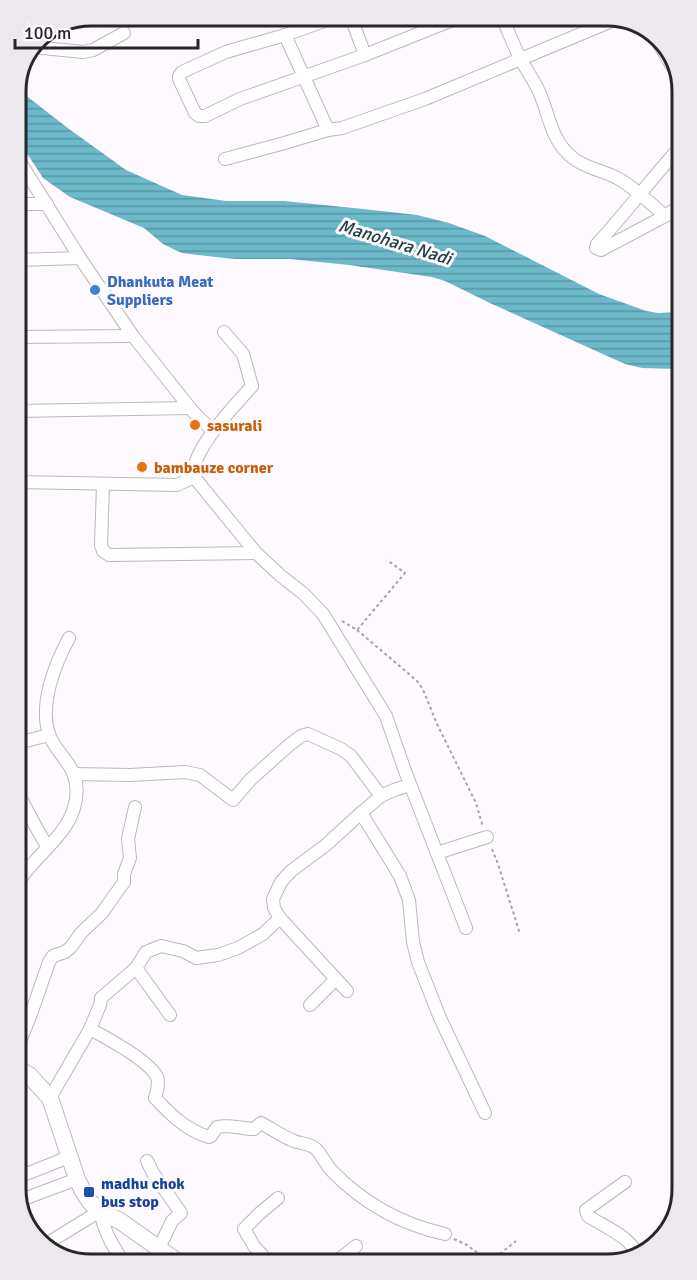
<svg xmlns="http://www.w3.org/2000/svg" width="697" height="1280" font-family="Signika,sans-serif">
<style>
.water{fill:url(#water-rules)}
.lines{fill:none;stroke-linecap:round;stroke-linejoin:round}
.minor-casing{stroke:#bcb8bd;stroke-width:14}
.major-casing{stroke:#bcb8bd;stroke-width:18}
.path{stroke:#a6a2a6;stroke-width:2;stroke-dasharray:3 3;stroke-linecap:butt}
.minor{stroke:#fff;stroke-width:12}
.major{stroke:#fff;stroke-width:16}
.shop-dot{fill:#3f7fe0;stroke:#fdf9fe;stroke-width:2}
.food-dot{fill:#e8710a;stroke:#fdf9fe;stroke-width:2}
.transit-dot{fill:#1a4fb4;stroke:#fdf9fe;stroke-width:2}
.labels{text-anchor:middle;stroke-width:6;stroke-linejoin:round;paint-order:stroke}
.shop-label{font-size:16px;font-weight:bold;fill:#366cbe;stroke:#fdf9fe;text-anchor:start}
.food-label{font-size:16px;font-weight:bold;fill:#c56008;stroke:#fdf9fe;text-anchor:start}
.transit-label{font-size:16px;font-weight:bold;fill:#164399;stroke:#fdf9fe;text-anchor:start}
.water-label{font-size:18px;font-style:italic;fill:#1b4048;stroke:#fdf9fe}
.rim{fill:none;stroke:#282628;stroke-width:3}
</style>
<defs>
<pattern id="water-rules" width="6" height="5" patternUnits="userSpaceOnUse" patternTransform="scale(1.5)"><rect width="6" height="5" fill="#6cb9cb"/><path d="M0 2.5h6" fill="none" stroke="#5996a5"/></pattern>
</defs>
<rect width="100%" height="100%" fill="#fdf9fe"/>
<path class="water" d="M15,87l54,42 57,41 56,25 44,6h58l79,8 54,6 32,8 36,13 114,58 47,17 12,2 19,-1 1,57 -36,-1 -17,-4 -133,-60 -47,-23 -13,-4 -83,-12 -59,-6h-55l-37,-4 -16,-2 -9,-4 -10,-5 -19,-16 -74,-31 -27,-19 -28,-43z"/>
<g class="lines">
<defs>
<g id="minor">
<path d="M341,15l-56,20 -59,17 -44,20 -3,4v3l16,34 4,3h6l35,-17 125,-44 100,-40"/>
<path d="M350,15l15,40"/>
<path d="M501,15c7,15 13,32 21,47 6,10 13,20 18,32 10,23 11,47 33,64 13,11 31,12 46,21 17,10 31,24 46,37"/>
<path d="M651,30l25,43"/>
<path d="M285,35l43,95 14,-2 83,-29 194,-81"/>
<path d="M33,47l50,5 10,-2 31,-17"/>
<path d="M15,154l65,104 53,78 57,72 8,9 15,14"/>
<path d="M674,154c-26,29 -50,61 -77,90l-1,4 5,2 64,-34 12,-8"/>
<path d="M225,159l56,-15 47,-14"/>
<path d="M16,204h31"/>
<path d="M16,260l64,-2"/>
<path d="M224,332l19,22 9,32c-16,18 -63,66 -58,91l62,76 25,23 23,18 19,20 63,102 19,55 61,157"/>
<path d="M16,337l117,-1"/>
<path d="M17,411l173,-3"/>
<path d="M17,482l160,3 17,-8"/>
<path d="M103,485l-2,60 2,6 6,4 147,-2"/>
<path d="M18,743l31,-8"/>
<path d="M74,774l56,1 55,-3 15,3 33,25 17,-20 38,-34 13,-10 7,-2 33,15 10,7 30,40"/>
<path d="M19,795c9,17 18,35 28,51"/>
<path d="M361,813l39,63 9,24 4,42 5,20 22,56 45,95"/>
<path d="M437,853l50,-16"/>
<path d="M19,881c16,-25 47,-45 55,-73 5,-17 3,-33 -8,-47 -6,-9 -14,-17 -17,-27 -10,-30 6,-70 20,-96"/>
<path d="M280,918l56,61 11,12"/>
<path d="M136,968l34,47"/>
<path d="M310,1005l26,-26"/>
<path d="M90,1029c17,9 56,30 66,46 4,6 1,16 -1,23 16,17 31,32 54,39l2,-1 6,-9c12,-3 25,2 37,2l7,-6c11,6 22,14 33,18 7,3 15,2 22,8 6,6 10,16 16,22 32,33 68,53 113,63"/>
<path d="M20,1041l11,-27 18,-52 4,-6 12,-4 6,-5 10,-14 21,-20 22,-31v-8l6,-16 -2,-19 7,-32"/>
<path d="M50,1098l40,-69 10,-24 1,-7 35,-30 10,-16 15,-6 22,5 13,7 22,-3 20,-7 25,-14 17,-16 -6,-10 -1,-9 8,-17 10,-11 35,-26 35,-32 20,-17 13,-6 16,-5"/>
<path d="M147,1161l6,12 28,40 -9,8 -13,27"/>
<path d="M21,1176l48,-19"/>
<path d="M625,1182l-39,28 2,6c18,12 42,20 51,41"/>
<path d="M21,1200l56,-21"/>
<path d="M43,1246l57,-35c5,23 12,34 25,53"/>
<path d="M336,1262l20,-16"/>
<path d="M269,1263l-15,-17 -10,-17 16,-16 18,-15"/>
</g>
<path id="major" d="M20,1070l9,5 21,23 27,81 6,12 7,11 10,9 20,10 61,43"/>
</defs>
<use href="#minor" class="minor-casing"/>
<use href="#major" class="major-casing"/>
<g class="path">
<path d="M342,621l15,9 48,-57 -18,-13"/>
<path d="M357,630l52,44 10,9 5,9 13,32 39,79 7,24"/>
<path d="M492,849l6,15 22,70"/>
<path d="M454,1239l13,6 19,14 6,1 24,-19"/>
</g>
<use href="#minor" class="minor"/>
<use href="#major" class="major"/>
</g>
<circle class="shop-dot" cx="95" cy="290" r="6"/>
<g class="food-dot">
<circle cx="195" cy="425" r="6"/>
<circle cx="142" cy="467" r="6"/>
</g>
<rect class="transit-dot" x="83" y="1186" width="12" height="12" rx="3"/>
<g class="labels">
<g class="shop-label">
<text x="107" y="287">Dhankuta Meat<tspan x="107" dy="18">Suppliers</tspan></text>
</g>
<g class="food-label">
<text x="207" y="431">sasurali</text>
<text x="154" y="473">bambauze corner</text>
</g>
<g class="transit-label">
<text x="101" y="1189">madhu chok<tspan x="101" dy="18">bus stop</tspan></text>
</g>
<g class="water-label">
<text transform="translate(395 242) rotate(17)" y="6">Manohara Nadi</text>
</g>
</g>
<path d="M0 0H697V1280H0ZM91 26H607A65 65 0 0 1 672 91V1189A65 65 0 0 1 607 1254H91A65 65 0 0 1 26 1189V91A65 65 0 0 1 91 26Z" fill="#ece8ed" fill-rule="evenodd"/>
<path class="rim" d="M91 26H607A65 65 0 0 1 672 91V1189A65 65 0 0 1 607 1254H91A65 65 0 0 1 26 1189V91A65 65 0 0 1 91 26Z"/>
<path d="M15 39v9h183v-9" fill="none" stroke="#282628" stroke-width="3"/>
<text x="24" y="39" font-size="18" fill="#282628" stroke="#fdf9fe" stroke-width="4.5" paint-order="stroke">100 m</text>
</svg>
